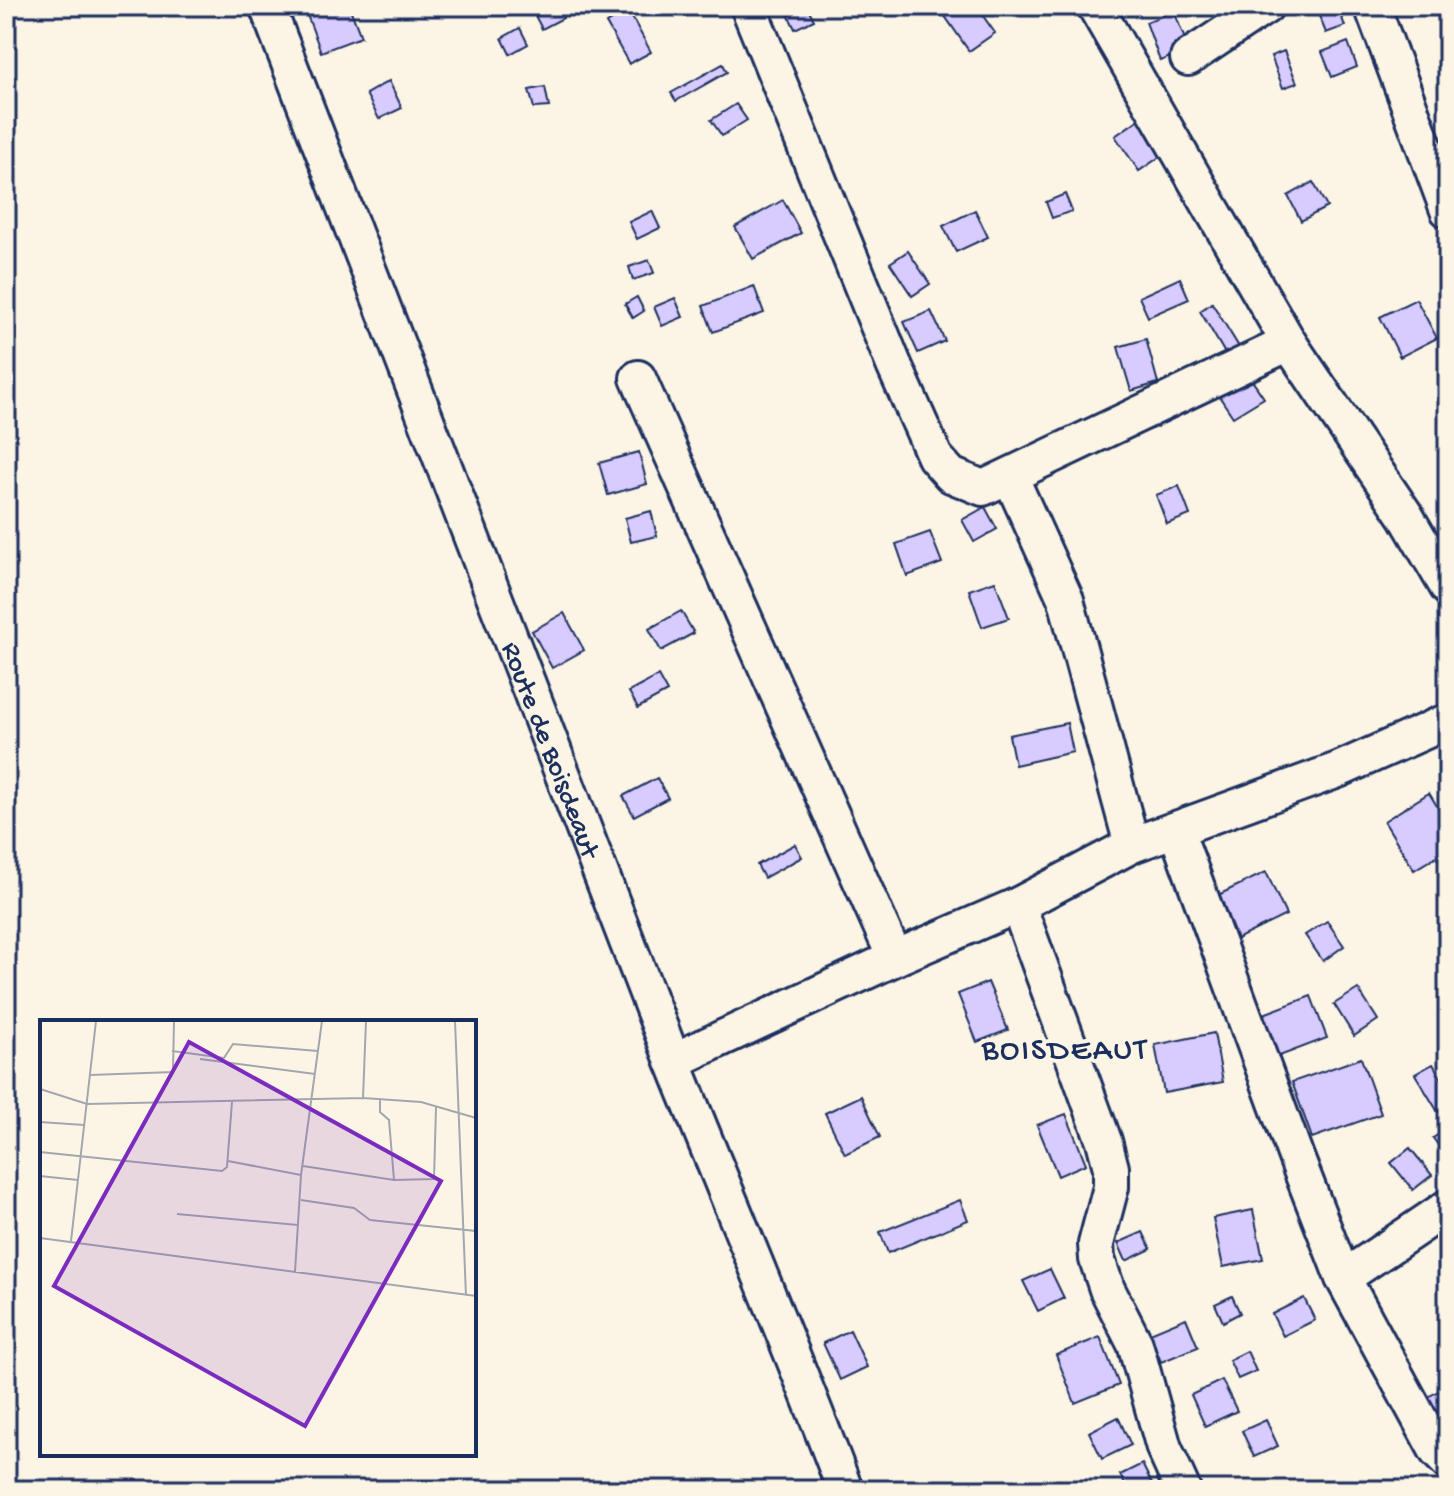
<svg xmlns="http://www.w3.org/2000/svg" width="1454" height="1496" font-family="'Gochi Hand',sans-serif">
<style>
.building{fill:#d8cbfd;stroke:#1b2f5e;stroke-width:2}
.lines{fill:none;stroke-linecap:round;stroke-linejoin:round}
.minor-casing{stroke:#1b2f5e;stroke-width:40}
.minor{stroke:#fcf5e5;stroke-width:34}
.labels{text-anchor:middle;stroke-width:8;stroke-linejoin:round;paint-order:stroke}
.street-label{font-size:28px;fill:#1b2f5e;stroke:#fcf5e5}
.quarter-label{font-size:32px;letter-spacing:2px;fill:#1b2f5e;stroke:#fcf5e5}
.inset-road{fill:none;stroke:#a2a6af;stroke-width:2}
.view{fill:#7b2cbf;fill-opacity:0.15;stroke:#7b2cbf;stroke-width:4}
.inset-edge{fill:none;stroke:#1b2f5e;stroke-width:4}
</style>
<rect width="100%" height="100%" fill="#fcf5e5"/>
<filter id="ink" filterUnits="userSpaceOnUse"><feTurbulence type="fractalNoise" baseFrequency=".0125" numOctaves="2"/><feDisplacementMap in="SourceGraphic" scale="16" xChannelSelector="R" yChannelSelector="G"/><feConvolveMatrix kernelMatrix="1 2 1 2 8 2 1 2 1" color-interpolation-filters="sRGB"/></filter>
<g filter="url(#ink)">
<g class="building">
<path d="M323,6h26l12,31 -40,15 -15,-40z"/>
<path d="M546,6h11l6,12 -21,11 -9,-17z"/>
<path d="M784,6h23l7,14 -19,9z"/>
<path d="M938,6h38l19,27 -26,18z"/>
<path d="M1315,6h22l8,20 -19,7z"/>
<path d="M628,10l23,42 -22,12 -23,-41z"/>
<path d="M1174,11l15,39 -29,11 -14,-39z"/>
<path d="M520,28l8,16 -18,10 -8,-16z"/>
<path d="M1348,42l9,25 -25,10 -10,-25z"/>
<path d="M1284,51l13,32 -14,5 -12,-32z"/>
<path d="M723,64l4,8 -51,29 -5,-8z"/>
<path d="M389,81l13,27 -23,11 -13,-25z"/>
<path d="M545,87l4,20 -15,1 -5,-18z"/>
<path d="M736,104l11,16 -25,16 -11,-16z"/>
<path d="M1141,118l23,36 -25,17 -24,-35z"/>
<path d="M1313,182l14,25 -26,14 -13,-25z"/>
<path d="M1065,194l7,17 -20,7 -6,-16z"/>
<path d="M783,200l18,33 -48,26 -18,-32z"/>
<path d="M975,210l13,27 -32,15 -13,-26z"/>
<path d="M652,211l8,17 -23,11 -8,-17z"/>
<path d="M908,251l22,33 -18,12 -22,-33z"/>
<path d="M649,260l5,13 -21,7 -4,-13z"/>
<path d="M1180,278l9,21 -41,18 -9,-20z"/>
<path d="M754,286l10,27 -51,19 -10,-26z"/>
<path d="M637,297l7,14 -11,7 -8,-14z"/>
<path d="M675,298l8,19 -21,9 -8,-19z"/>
<path d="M1416,299l21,39 -37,19 -20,-40z"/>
<path d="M1212,303l27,44 -13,8 -26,-44z"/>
<path d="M931,311l14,30 -27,12 -14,-31z"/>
<path d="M1146,339l12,44 -27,8 -13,-44z"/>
<path d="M1249,376l15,22 -31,19 -14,-21z"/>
<path d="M639,452l8,32 -39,11 -9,-32z"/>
<path d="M1179,486l11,29 -23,9 -11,-29z"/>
<path d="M985,507l12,22 -23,13 -12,-22z"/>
<path d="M651,511l6,25 -26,6 -6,-24z"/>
<path d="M930,532l12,31 -35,13 -11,-32z"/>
<path d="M995,581l14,37 -27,9 -13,-37z"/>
<path d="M681,611l13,22 -33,18 -12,-22z"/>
<path d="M564,613l20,37 -32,18 -20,-37z"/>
<path d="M658,676l9,16 -29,16 -9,-16z"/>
<path d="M1067,723l6,29 -58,13 -6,-30z"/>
<path d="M657,778l11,20 -34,18 -11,-20z"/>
<path d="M1429,793l19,31v25l-34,21 -30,-49z"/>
<path d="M795,844l7,13 -38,21 -7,-13z"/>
<path d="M1266,872l20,43 -49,24 -21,-43z"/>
<path d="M1327,921l17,25 -21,15 -18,-26z"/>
<path d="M988,982l20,48 -31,12 -19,-48z"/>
<path d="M1358,989l20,31 -24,16 -20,-32z"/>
<path d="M1311,996l16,42 -50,19 -16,-42z"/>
<path d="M1214,1033l9,49 -59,11 -9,-48z"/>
<path d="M1361,1058l20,56 -69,24 -20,-56z"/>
<path d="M1433,1064l15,26v17l-10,5 -23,-38z"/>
<path d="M861,1096l19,41 -35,17 -20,-41z"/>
<path d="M1066,1114l20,50 -28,12 -21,-51z"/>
<path d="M1448,1128v31l-15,-21z"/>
<path d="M1410,1148l22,27 -19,15 -22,-27z"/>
<path d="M960,1200l8,20 -80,33 -8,-21z"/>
<path d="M1253,1210l10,49 -40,8 -10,-49z"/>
<path d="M1143,1232l8,17 -25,12 -8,-18z"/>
<path d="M1050,1269l14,29 -26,13 -15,-30z"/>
<path d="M1232,1296l8,17 -17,9 -8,-18z"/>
<path d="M1304,1298l11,22 -32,16 -11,-22z"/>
<path d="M1186,1318l12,29 -37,15 -11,-29z"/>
<path d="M850,1330l17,37 -27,13 -17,-37z"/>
<path d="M1100,1337l19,48 -44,18 -19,-48z"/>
<path d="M1247,1351l9,20 -18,8 -9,-19z"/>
<path d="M1222,1380l15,31 -32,15 -14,-31z"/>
<path d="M1448,1385v43l-4,3 -19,-32z"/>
<path d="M1118,1417l13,28 -29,14 -13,-27z"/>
<path d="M1266,1420l12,26 -24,11 -12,-26z"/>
<path d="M1142,1464l13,26h-27l-8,-15z"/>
</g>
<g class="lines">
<defs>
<g id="minor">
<path id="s1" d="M267,6l406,1055c57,143 118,285 172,429"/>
<path d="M748,6l146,359 41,92 16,18 32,13 306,-145"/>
<path d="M1095,6l194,337 117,173 42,72"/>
<path d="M1372,6l76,204"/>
<path d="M1188,58l78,-52"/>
<path d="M638,378l257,580"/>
<path d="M1010,476l56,124 66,245"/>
<path d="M1176,830l120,327 47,121 94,173 11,11"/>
<path d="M1018,905l86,236 7,27v19l-15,57 1,15 10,30 28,55 29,104 19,42"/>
<path d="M673,1061l222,-103 123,-53 114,-60 206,-75 110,-49"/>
<path d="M1343,1278l105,-71"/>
</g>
</defs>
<use href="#minor" class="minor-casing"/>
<use href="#minor" class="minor"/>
</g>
</g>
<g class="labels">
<g class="street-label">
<text dy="10" stroke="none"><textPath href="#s1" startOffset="796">Route de Boisdeaut</textPath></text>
</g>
<g class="quarter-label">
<text x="1065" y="1058">BOISDEAUT</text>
</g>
</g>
<g transform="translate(40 1020)">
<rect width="436" height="436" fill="#fcf5e5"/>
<path class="inset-road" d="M415,1l11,275M132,31l52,7 9,-14 85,7M160,39l115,15M50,55l83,-3 1,-51M0,69l47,15 276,-6 58,4 55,16M323,78l3,-77M340,80v12l9,8 5,60M0,102l44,3M0,132l182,19 5,-4 5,-65M188,141l73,14M263,146l91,14 40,-1 2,-72M0,156l38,4M261,180l53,8 16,12 106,11M137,194l121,11M0,218l436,58M31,221l25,-220M255,252l6,-97 21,-154"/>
<path class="view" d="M149,22l252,139 -136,245 -251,-140z"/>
<rect width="436" height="436" class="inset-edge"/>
</g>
<rect width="1454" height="1496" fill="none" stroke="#fcf5e5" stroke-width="32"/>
<rect x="16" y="16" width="1422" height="1464" fill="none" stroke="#1b2f5e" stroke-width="3" filter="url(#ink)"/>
</svg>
